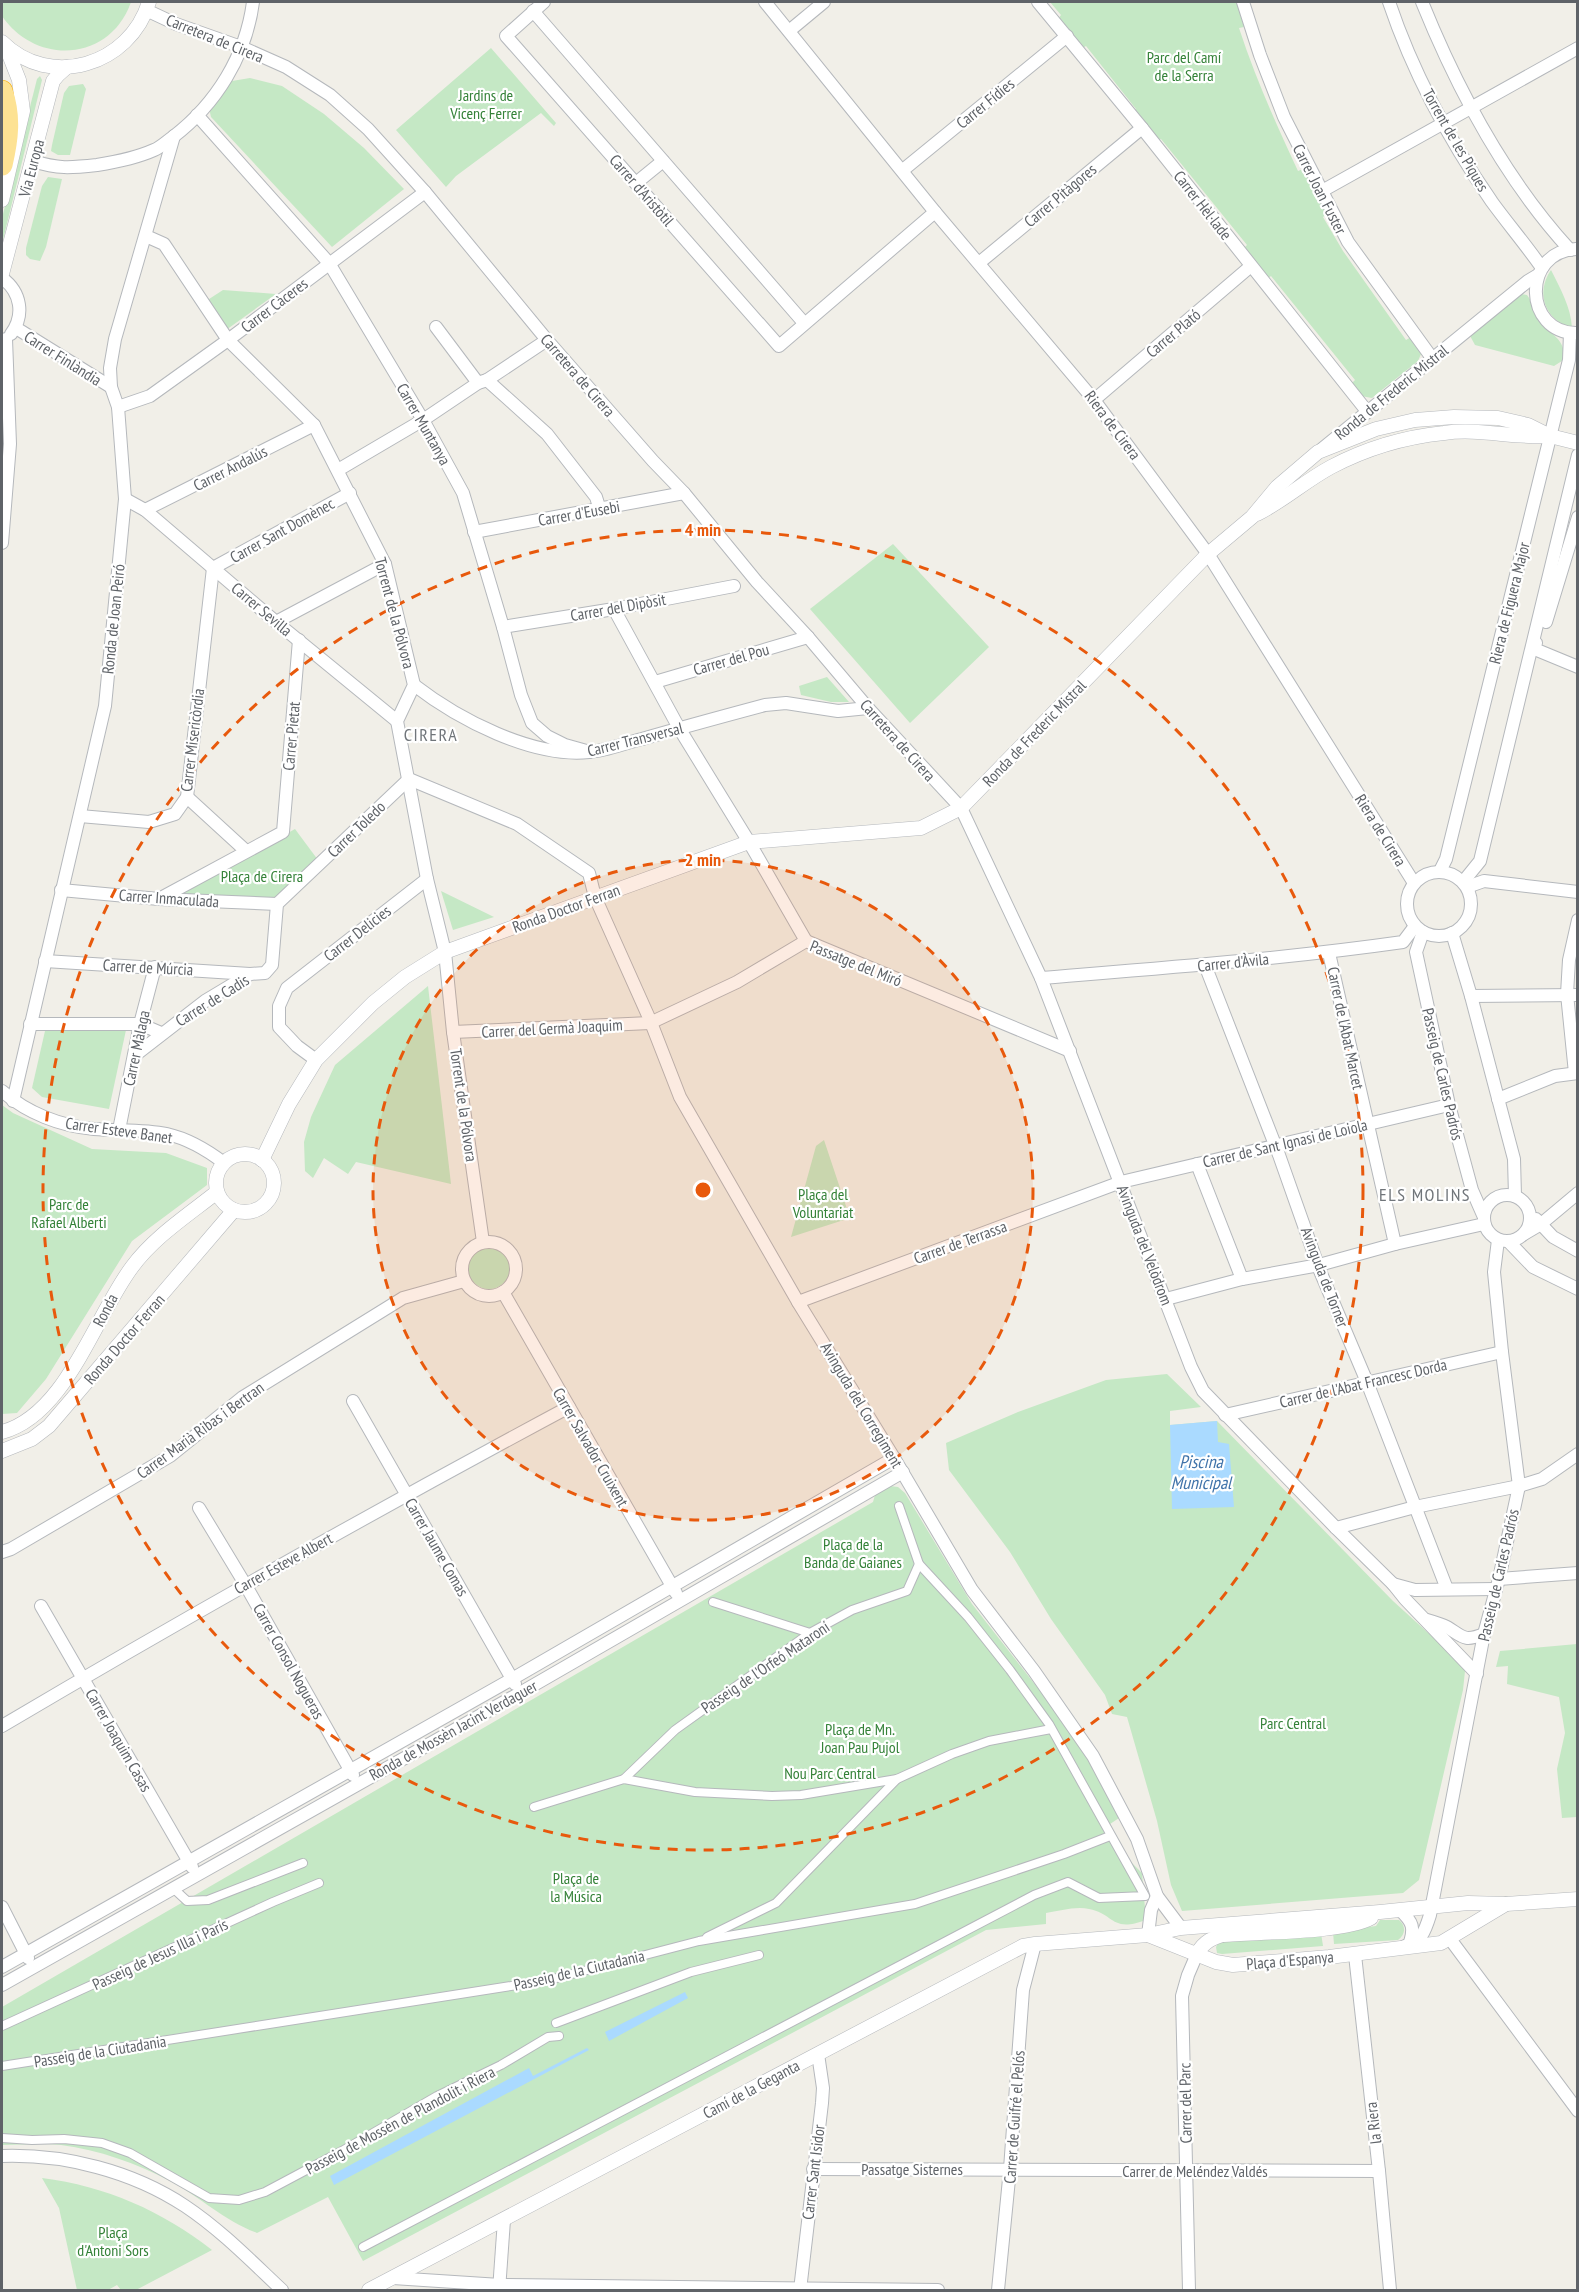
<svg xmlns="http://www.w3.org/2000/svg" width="1579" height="2292" font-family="'PT Sans Narrow',sans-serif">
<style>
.green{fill:#c5e8c5}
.water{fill:#aadaff}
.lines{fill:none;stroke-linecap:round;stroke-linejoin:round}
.pedestrian-casing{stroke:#b5b8bc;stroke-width:10}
.minor-casing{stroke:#b5b8bc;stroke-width:14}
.tertiary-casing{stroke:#b5b8bc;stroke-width:15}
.motorway-casing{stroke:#f9ab00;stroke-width:22}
.pedestrian{stroke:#fff;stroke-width:8}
.minor{stroke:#fff;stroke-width:12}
.tertiary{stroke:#fff;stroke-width:14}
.motorway{stroke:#fde293;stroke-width:21}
.ring{fill:none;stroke:#e8590c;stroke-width:3;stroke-dasharray:10 8}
.labels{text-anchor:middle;stroke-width:4.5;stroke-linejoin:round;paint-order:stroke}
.street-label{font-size:16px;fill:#5f6368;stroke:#fff}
.park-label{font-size:16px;fill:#348238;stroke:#fff}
.neighbourhood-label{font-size:18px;letter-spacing:1.5px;fill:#70757a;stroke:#fff}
.water-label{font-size:18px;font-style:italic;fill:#4174aa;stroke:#fff}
.centre{fill:#e8590c;stroke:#fff;stroke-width:3}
.ring-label{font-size:18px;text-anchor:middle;font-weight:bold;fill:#e8590c;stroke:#fff;stroke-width:4.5;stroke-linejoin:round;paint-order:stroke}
</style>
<rect width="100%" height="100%" fill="#f1efe8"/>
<g class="green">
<path d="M2,2h129c-21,60 -95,64 -129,14z"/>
<path d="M1050,2h187l7,25 -5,1c16,49 37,96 59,143l5,-2 24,45 -4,3 20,34 63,89 5,-3 10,17 -3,7 -46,37 -11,-2 -10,-12 4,-4 -84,-104 -4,3 -24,-30 4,-4 -86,-106 -5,3 -24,-30 4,-3 -50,-63 -5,3 -23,-30 3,-4z"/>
<path d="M491,48l65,75 -2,3 -13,-13 -85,63 -10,11 -50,-57z"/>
<path d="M40,76l2,4 -40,164v-26l35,-139z"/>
<path d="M250,78l32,8 42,28 40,34 40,41 -72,58 -121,-130 -2,-9 23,-27z"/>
<path d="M83,84l3,5 -16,66h-12l-7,-4 1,-6 12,-52 5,-7z"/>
<path d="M48,177l14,2 -16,68 -6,14 -10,-2 -4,-4v-7l16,-62z"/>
<path d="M1551,270c9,18 20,37 21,58 -27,-8 -37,-35 -21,-58z"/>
<path d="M223,290l53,4 -50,36 -20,-29z"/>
<path d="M1520,294l7,1c6,8 8,17 14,26 11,17 22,14 24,38l-11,7 -79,-21 -6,-11z"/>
<path d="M893,544l96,103 -79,76 -100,-114z"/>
<path d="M827,677l22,25h-18l-30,-7 -2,-9z"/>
<path d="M295,829l23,31 -48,41 -91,-7z"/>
<path d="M441,891l53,26 -41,13z"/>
<path d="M428,986l23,198 -95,-22 -8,12 -24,-16 -11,20 -8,-7 -1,-29 7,-25 24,-52z"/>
<path d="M126,1030l-17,79 -67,-12 -10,-9 13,-57z"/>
<path d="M2,1105l11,8 79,36 74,4 41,15v17l-75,56 -86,138 -29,34 -15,1z"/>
<path d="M824,1140l26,78 -59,19 25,-91z"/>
<circle cx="489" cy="1268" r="21"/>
<path d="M1167,1374l34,33 -31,4v14l47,-4 176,180 66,60 6,10 -2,19 -44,190 -16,13 -221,18 -11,-26 -14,-64 -30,-104 -15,-3 -7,-19 -54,-76 -41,-67 -61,-82 -3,-27 72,-31 88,-32z"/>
<path d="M890,1486l8,1 7,6 67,111 76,97 40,59 31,58 -9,6 17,34 15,15 4,47c-35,13 -31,-6 -57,-11 -13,-3 -30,2 -43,4v11l-60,6 -623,331 -35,-64 -71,36c-32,-12 -57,-36 -87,-52 -34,-18 -71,-31 -109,-36 -19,-2 -40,0 -59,0v-138l871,-505 2,-7z"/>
<path d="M1577,1644v173l-15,1 -5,-49 8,-36 -6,-36 -52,-13 1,-18 -12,1 4,-16z"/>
<path d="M1380,1920h19c7,6 7,14 -1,20l-64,4 -1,-12 43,-6z"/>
<path d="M1321,1933l2,13 -101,8 -5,-1 -1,-6 4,-7z"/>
<path d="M42,2178c64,8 120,33 170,72l-76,40h-15l-4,-5 -9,5h-31l-18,-82z"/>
</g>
<g class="water">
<path d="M1217,1421l1,21 11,2 5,63 -62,2 -2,-84z"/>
<path d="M685,1992l3,6 -79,43 -4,-9z"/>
<path d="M587,2048l2,2 -255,135 -4,-9 199,-108 4,8z"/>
</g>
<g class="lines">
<defs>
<g id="pedestrian">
<path d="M713,1602l97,31"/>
<path d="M624,1779l51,-49 135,-97 42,-23 55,-19 12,-27 -20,-58"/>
<path d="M534,1807l90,-28 71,13 77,4 29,-1 96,-16 55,-25 37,-13 62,-12"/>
<path d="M173,1888l14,13 21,-1 95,-37"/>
<path d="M707,1937l69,-34 121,-124"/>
<path d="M556,2023l135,-51 68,-17"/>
<path d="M2,2026l271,-124 46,-19"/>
<path d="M2,2066l547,-86 150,-39 216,-37 149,-50 46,-18"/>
<path d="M2,2138l30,2 32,-1 38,4 28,10 79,45 30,2 26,-8 77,-41 95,-55 64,-31 47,-28 11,-1"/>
<path d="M363,2247l671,-352 34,-13 31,16 46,-2 -96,-172 -39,-54 -42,-53 -49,-53"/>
</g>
<g id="minor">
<path d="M544,2l-38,34 273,310 156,-134"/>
<path d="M765,2l170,210 159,188 114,154 206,329"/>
<path d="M1038,2l104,126 224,282"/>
<path d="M1243,2l17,53 24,62 64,125 84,116"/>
<path d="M1389,2c24,71 60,138 103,200 16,22 34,43 50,66"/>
<path d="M1422,2c36,89 82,176 148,248"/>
<path d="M146,10l30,14 65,23 45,20 44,28 38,34 57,63 122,148 106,121 31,32 73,89 51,55 60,71 93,100 80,170 150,389 12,24 133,137 57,56 12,15 72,75"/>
<path d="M533,11l271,312"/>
<path d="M789,31l35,-29"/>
<path d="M197,115l132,148 94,157 40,73 40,134 18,68 11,28 15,13 18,9 25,7"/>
<path d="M33,161c25,8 37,7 64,4 19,-3 39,-7 57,-15 7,-3 13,-9 19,-13 43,-33 73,-81 80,-135"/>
<path d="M903,170l164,-134"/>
<path d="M636,183l27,-22"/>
<path d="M1322,191l256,-143"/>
<path d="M146,236l18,8 64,96 86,85 71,139 29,121 -17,36 30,158 18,73 8,80 30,210"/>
<path d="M1576,249c-55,3 -52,84 0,84"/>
<path d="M979,263l163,-135"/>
<path d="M2,278c19,14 23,37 9,56"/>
<path d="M436,327l42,56"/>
<path d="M16,328l95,59"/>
<path d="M487,380l60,54 49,63 4,13"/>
<path d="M1094,400l157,-134"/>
<path d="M118,407l32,-11 78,-56 197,-148"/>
<path d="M1322,449l206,-168 10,-6"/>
<path d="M338,470l85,-50 55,-37 9,-3 60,-40"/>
<path d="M125,499l20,11 131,112 121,99"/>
<path d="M145,510l169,-85"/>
<path d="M474,532l210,-39"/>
<path d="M2,543l8,-99 -4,-105"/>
<path d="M614,609l65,119 70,114 57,99"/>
<path d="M276,622l109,-58"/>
<path d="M1546,622l32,-105"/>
<path d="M503,627l111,-18 120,-23"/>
<path d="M1536,643l-4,5 46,19"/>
<path d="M655,682l153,-45"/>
<path d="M414,685c44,34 118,73 175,67 17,-1 36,-9 53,-13 41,-12 82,-23 123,-34l21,-2 52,8 30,-3"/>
<path d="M187,797l59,54"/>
<path d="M80,816l69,6 26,-8 12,-17 26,-229 137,-75"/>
<path d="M1440,871l6,-12 123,-499 1,-27"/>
<circle cx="1439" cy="904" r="32"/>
<path d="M1463,882l17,-21 98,-406"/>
<path d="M1467,887l17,-6 94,11"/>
<path d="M61,890l98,9 118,5"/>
<path d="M159,899l124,-67 16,-192"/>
<path d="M1423,932l-7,20 33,153 23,85 11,25"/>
<path d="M1452,933l19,63 43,163 1,37"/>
<path d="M1329,953l66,291"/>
<path d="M45,961l205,13"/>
<path d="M1205,965l74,190 41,116 47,111 80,207"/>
<path d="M1041,978c121,-10 242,-19 362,-36l12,-16"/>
<path d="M1471,996l107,-1"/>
<path d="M30,1024h110l21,9"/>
<path d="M453,1032l197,-9 87,-41 69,-41 264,110"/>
<path d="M134,1056l71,-55 45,-27 15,-1 7,-8 5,-61 132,-125 108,45 72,49 6,24 55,123 30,77 118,205 96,156 78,132 62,81 59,85 44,83 20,57 24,32"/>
<path d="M316,1060l-19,-14 -18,-19v-21l8,-18 140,-109"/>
<path d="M1575,1073l-8,-79 2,-34 9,-40"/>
<path d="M2,1091c25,22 58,35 92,38 24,2 49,0 73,5 22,5 40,16 57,29"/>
<path d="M1498,1099l57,-23 23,-3"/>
<path d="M13,1101l92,-395 20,-207 -7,-92 -7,-20 -1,-19 5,-29 59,-203"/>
<path d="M119,1130l21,-106 15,-57"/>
<path d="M1197,1164l45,115"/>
<circle cx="1507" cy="1218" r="23"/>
<path d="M1536,1219l17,18 25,14"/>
<path d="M1524,1234l17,-10 37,-31"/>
<path d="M1508,1241l25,26 45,22"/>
<circle cx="489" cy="1269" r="27"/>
<path d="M503,1292l173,301"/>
<path d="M1166,1299l76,-20 77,-14 76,-21 89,-20"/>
<path d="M798,1302l323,-120 328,-77"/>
<path d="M353,1401l162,283"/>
<path d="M1225,1415l277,-63"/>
<path d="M199,1508l46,76 108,191"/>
<path d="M1336,1528l79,-21 104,-21 23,-7 36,-25"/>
<path d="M2,1552l9,-3 159,-93 73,-59 160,-99 61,-17"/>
<path d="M1499,1579l79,-6"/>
<path d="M1393,1584l22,6 81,-1"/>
<path d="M41,1606l151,261"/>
<path d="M1427,1620c7,2 14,4 20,7 16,10 17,15 37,7"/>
<path d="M2,1726c186,-110 375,-216 567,-319"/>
<path d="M2,1907l26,51"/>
<path d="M1400,1910c13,12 15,18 9,35"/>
<path d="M1148,1935l3,-25 6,-14"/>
<path d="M1450,1939l128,172"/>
<path d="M1405,1946c17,-5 20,-15 25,-31l54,-281 15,-55 20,-93 -17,-134 -8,-80 4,-32"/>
<path d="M1355,1955l24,216 11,119"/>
<path d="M2,1967l510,-288 382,-221"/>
<path d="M2,1985l518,-292 383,-221"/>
<path d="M2,2156c63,-2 130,15 183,50 36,24 66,55 97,84"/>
<path d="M813,2169l566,2"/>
<path d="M393,2278l107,7 438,5"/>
<path d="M499,2290l5,-70"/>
<path d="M800,2290l22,-187 1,-15 -5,-34"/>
<path d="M998,2290l12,-121 13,-179 12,-46"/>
<path d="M1189,2290l-7,-294 6,-21 9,-21"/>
</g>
<g id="tertiary">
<path d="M2,42c48,48 128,23 147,-40"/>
<path d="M2,200l21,-89 -4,-31 -13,-33"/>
<path d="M2,274l51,-193 5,-6 9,-8"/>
<path d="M1257,514c26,-13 48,-33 74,-47 34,-18 74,-30 113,-34 34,-5 69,5 104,3"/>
<circle cx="245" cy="1183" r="29"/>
<path d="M262,1160l27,-56 27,-44 57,-57 32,-26 40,-25 304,-110 172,-14 40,-20 247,-254 44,-37 25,-30 41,-35 58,-23 39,-9 39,-3 44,1 30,7 22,11 28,7"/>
<path d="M2,1432c64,-17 93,-116 130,-165 22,-30 56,-52 85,-75"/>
<path d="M2,1451l30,-12 17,-13 185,-216"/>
<path d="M1148,1935l68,27 17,3 96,-8 112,-14 65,-39"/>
<path d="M1223,1935c34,-3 121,-2 148,-17"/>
<path d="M1197,1954c8,-15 19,-17 34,-22"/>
<path d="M369,2290l654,-344 12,-2 113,-9 33,-7 199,-16 88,-9 38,1 72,-5"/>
</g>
<path id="motorway" d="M2,91c9,26 6,48 0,74"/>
</defs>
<use href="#pedestrian" class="pedestrian-casing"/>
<use href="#minor" class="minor-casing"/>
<use href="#tertiary" class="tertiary-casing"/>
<use href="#motorway" class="motorway-casing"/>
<use href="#pedestrian" class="pedestrian"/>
<use href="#minor" class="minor"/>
<use href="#tertiary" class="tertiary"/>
<use href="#motorway" class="motorway"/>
</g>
<circle cx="703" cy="1190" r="330" fill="#e8590c" fill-opacity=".12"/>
<g class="ring">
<circle cx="703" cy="1190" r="330"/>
<circle cx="703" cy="1190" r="660"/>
</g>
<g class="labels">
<g class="street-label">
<text transform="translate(215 38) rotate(22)" y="6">Carretera de Cirera</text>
<text transform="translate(985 103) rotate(-39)" y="6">Carrer Fídies</text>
<text transform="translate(1456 140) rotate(60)" y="6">Torrent de les Piques</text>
<text transform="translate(31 168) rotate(-75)" y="6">Via Europa</text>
<text transform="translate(1320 189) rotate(63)" y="6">Carrer Joan Fuster</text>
<text transform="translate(642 190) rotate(49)" y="6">Carrer d'Aristòtil</text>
<text transform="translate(1060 195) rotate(-40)" y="6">Carrer Pitàgores</text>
<text transform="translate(1203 205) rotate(52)" y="6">Carrer Hèl·lade</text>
<text transform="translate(274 305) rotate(-37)" y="6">Carrer Càceres</text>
<text transform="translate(1173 333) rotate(-40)" y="6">Carrer Plató</text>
<text transform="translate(63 358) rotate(32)" y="6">Carrer Finlàndia</text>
<text transform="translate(578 375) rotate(49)" y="6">Carretera de Cirera</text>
<text transform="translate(1391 392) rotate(-39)" y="6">Ronda de Frederic Mistral</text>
<text transform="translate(424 424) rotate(60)" y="6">Carrer Muntanya</text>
<text transform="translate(1113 425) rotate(53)" y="6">Riera de Cirera</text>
<text transform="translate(230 468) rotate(-27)" y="6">Carrer Andalús</text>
<text transform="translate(579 513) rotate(-10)" y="6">Carrer d'Eusebi</text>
<text transform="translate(282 530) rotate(-29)" y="6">Carrer Sant Domènec</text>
<text transform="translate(1509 603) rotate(-76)" y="6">Riera de Figuera Major</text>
<text transform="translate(618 607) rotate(-10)" y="6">Carrer del Dipòsit</text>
<text transform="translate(262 609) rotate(40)" y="6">Carrer Sevilla</text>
<text transform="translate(395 613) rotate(75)" y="6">Torrent de la Pólvora</text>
<text transform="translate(113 619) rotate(-84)" y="6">Ronda de Joan Peiró</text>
<text transform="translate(731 659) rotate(-16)" y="6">Carrer del Pou</text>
<text transform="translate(1034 733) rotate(-46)" y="6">Ronda de Frederic Mistral</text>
<text transform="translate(291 736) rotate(-85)" y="6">Carrer Pietat</text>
<text transform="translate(635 739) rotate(-14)" y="6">Carrer Transversal</text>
<text transform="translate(192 740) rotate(-83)" y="6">Carrer Misericòrdia</text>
<text transform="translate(898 740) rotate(48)" y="6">Carretera de Cirera</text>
<text transform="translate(356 829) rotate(-44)" y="6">Carrer Toledo</text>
<text transform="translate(1381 830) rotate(58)" y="6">Riera de Cirera</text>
<text transform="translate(169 898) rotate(4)" y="6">Carrer Inmaculada</text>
<text transform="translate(566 908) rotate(-20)" y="6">Ronda Doctor Ferran</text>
<text transform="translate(357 933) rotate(-38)" y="6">Carrer Delicies</text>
<text transform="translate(1233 962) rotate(-6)" y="6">Carrer d'Àvila</text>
<text transform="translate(856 963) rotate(22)" y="6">Passatge del Miró</text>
<text transform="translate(148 967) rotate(3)" y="6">Carrer de Múrcia</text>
<text transform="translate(212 1000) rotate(-32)" y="6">Carrer de Cadis</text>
<text transform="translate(552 1028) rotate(-3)" y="6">Carrer del Germà Joaquim</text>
<text transform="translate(1346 1028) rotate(78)" y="6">Carrer de l'Abat Marcet</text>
<text transform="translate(136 1048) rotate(-78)" y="6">Carrer Màlaga</text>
<text transform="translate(1443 1074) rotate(77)" y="6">Passeig de Carles Padrós</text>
<text transform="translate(464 1105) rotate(82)" y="6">Torrent de la Pólvora</text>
<text transform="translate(119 1130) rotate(8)" y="6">Carrer Esteve Banet</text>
<text transform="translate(1285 1143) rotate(-13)" y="6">Carrer de Sant Ignasi de Loiola</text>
<text transform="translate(960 1242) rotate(-20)" y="6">Carrer de Terrassa</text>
<text transform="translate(1145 1245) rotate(69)" y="6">Avinguda del Velòdrom</text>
<text transform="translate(1325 1277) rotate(69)" y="6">Avinguda de Torner</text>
<text transform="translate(105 1310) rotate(-62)" y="6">Ronda</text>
<text transform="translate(124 1339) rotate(-49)" y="6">Ronda Doctor Ferran</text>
<text transform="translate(1363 1383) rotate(-13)" y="6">Carrer de l'Abat Francesc Dorda</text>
<text transform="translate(862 1405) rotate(59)" y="6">Avinguda del Corregiment</text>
<text transform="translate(200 1430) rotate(-36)" y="6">Carrer Marià Ribas i Bertran</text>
<text transform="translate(591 1447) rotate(60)" y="6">Carrer Salvador Cruixent</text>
<text transform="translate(437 1547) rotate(60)" y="6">Carrer Jaume Comas</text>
<text transform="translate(283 1563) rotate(-29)" y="6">Carrer Esteve Albert</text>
<text transform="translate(1498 1575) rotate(-77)" y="6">Passeig de Carles Padrós</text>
<text transform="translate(289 1661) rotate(61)" y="6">Carrer Consol Nogueras</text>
<text transform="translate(765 1667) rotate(-34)" y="6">Passeig de l'Orfeó Mataroní</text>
<text transform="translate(453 1730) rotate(-29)" y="6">Ronda de Mossèn Jacint Verdaguer</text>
<text transform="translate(119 1740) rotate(60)" y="6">Carrer Joaquim Casas</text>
<text transform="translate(160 1954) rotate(-25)" y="6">Passeig de Jesus Illa i París</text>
<text transform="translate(1290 1960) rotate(-5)" y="6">Plaça d'Espanya</text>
<text transform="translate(579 1970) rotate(-13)" y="6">Passeig de la Ciutadania</text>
<text transform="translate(100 2051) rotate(-9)" y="6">Passeig de la Ciutadania</text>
<text transform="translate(751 2089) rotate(-28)" y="6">Camí de la Geganta</text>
<text transform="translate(1185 2103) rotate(-91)" y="6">Carrer del Parc</text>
<text transform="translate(1014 2117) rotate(-86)" y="6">Carrer de Guifré el Pelós</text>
<text transform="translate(400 2120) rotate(-28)" y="6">Passeig de Mossèn de Plandolit i Riera</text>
<text transform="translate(1373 2123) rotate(-97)" y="6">la Riera</text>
<text x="912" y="2175">Passatge Sisternes</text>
<text x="1195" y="2177">Carrer de Meléndez Valdés</text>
<text transform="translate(813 2172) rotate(-83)" y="6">Carrer Sant Isidor</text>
</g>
<g class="park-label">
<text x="1184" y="63">Parc del Camí<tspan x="1184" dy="18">de la Serra</tspan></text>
<text x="486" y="101">Jardins de<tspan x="486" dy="18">Vicenç Ferrer</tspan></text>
<text x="262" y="882">Plaça de Cirera</text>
<text x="823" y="1200">Plaça del<tspan x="823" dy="18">Voluntariat</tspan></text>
<text x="69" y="1210">Parc de<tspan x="69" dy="18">Rafael Alberti</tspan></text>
<text x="853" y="1550">Plaça de la<tspan x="853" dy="18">Banda de Gaianes</tspan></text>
<text x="1293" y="1729">Parc Central</text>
<text x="860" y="1735">Plaça de Mn.<tspan x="860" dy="18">Joan Pau Pujol</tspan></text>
<text x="830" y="1779">Nou Parc Central</text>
<text x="576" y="1884">Plaça de<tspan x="576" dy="18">la Música</tspan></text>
<text x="113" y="2238">Plaça<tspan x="113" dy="18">d'Antoni Sors</tspan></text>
</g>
<g class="neighbourhood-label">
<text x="431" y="741">CIRERA</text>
<text x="1425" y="1201">ELS MOLINS</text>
</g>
<g class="water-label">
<text x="1201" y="1468">Piscina<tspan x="1201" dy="21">Municipal</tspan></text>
</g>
</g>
<circle cx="703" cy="1190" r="9" class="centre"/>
<g class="ring-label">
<text x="703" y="536">4 min</text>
<text x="703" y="866">2 min</text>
</g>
<rect width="1579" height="2292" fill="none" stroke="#5f6368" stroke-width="6"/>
</svg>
